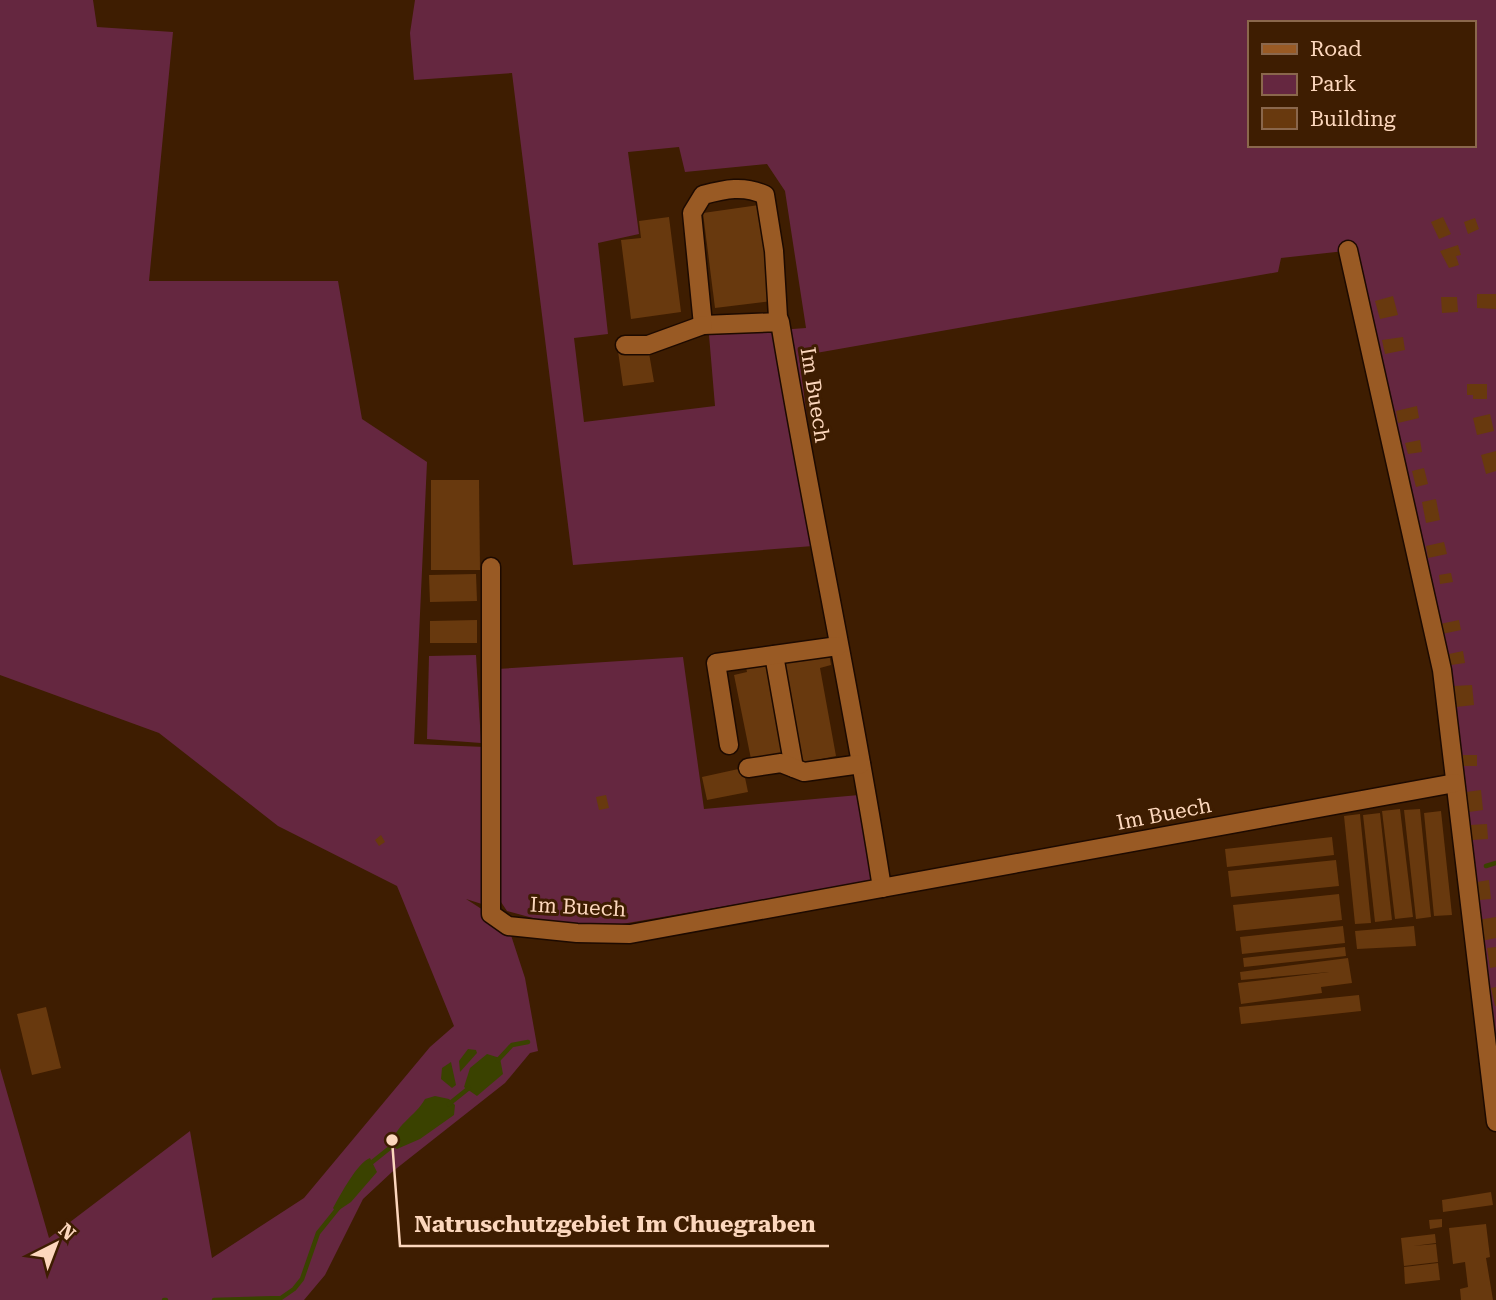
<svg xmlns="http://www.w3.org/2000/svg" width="1496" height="1300" font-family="'Roboto Serif',serif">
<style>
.green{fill:#652740;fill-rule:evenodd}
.water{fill:#3a4200}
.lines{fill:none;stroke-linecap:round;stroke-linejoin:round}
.stream{stroke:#3a4200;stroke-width:4.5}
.building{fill:#68390e}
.minor-casing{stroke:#1d0a00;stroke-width:21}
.minor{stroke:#995a24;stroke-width:18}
.labels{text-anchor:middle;stroke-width:6;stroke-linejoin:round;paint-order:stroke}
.street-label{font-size:21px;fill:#fcd7bd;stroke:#3e1d01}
.leader{fill:none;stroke:#fcd7bd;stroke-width:2.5}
.callout-dot{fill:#fcd7bd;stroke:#3e1d01;stroke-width:2.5}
.callout-label{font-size:23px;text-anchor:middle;font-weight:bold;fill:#fcd7bd;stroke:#3e1d01;stroke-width:6;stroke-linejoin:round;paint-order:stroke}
</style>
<rect width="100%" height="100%" fill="#3e1d01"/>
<g class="green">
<path d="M0,0h93l4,27 76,5 -24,249h189l24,138 65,43 -13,282 71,3v158l-19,-6 42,27 17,52 13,73 -8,2 -25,30 -113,89 -29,27 -38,76 -21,25h-304v-232l49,170 141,-107 22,127 92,-60 126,-151 24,-21 -57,-140 -119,-60 -119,-93 -159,-58z"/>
<path d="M415,0h1081v1072l-40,-336 -111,-485 -64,7 -3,14 -479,84 23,177 -9,13 -240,19 -61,-492 -98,7 -4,-47zM1249,23h224v122h-224zM679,147l6,25 82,-8 18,27 21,137 -97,7 6,71 -131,16 -10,-84 34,-4 -10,-91 41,-9 -11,-82z"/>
<path d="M476,655l5,88 -54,-4 2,-83z"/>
<path d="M683,657l21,152 155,-14 13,86 -256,44 -61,-1 -48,-13 -10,-15v-227z"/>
</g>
<g class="water">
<path d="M468,1049l8,1 1,3 -17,19 -1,-11z"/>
<path d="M487,1054l13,4 3,16 -26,22 -13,-9 6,-19z"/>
<path d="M451,1062l5,23 -4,3 -11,-9 1,-11z"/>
<path d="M435,1096l14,3 6,6 -1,10 -34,24 -23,10 -5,-3c1,-20 24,-30 33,-47z"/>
<path d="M370,1158l7,14 -26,30 -15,10 -3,-4c8,-14 24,-45 37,-50z"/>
</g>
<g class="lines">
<g class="stream">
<path d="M1486,866l10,-3"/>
<path d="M498,1060l14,-15 16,-3"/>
<path d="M449,1104l20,-16"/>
<path d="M371,1163l25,-20"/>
<path d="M164,1300h2"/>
<path d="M214,1300l67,-2 13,-9 8,-10 16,-46 21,-26"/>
</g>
</g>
<g class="building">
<path d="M759,205l13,96 -57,7 -12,-95z"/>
<path d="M669,217l12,95 -50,7 -10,-79 20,-2 -2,-17z"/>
<path d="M1443,217l8,17 -12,5 -8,-17z"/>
<path d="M1475,218l4,11 -11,5 -4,-12z"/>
<path d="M1458,245l3,10 -5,1 3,9 -10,3 -9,-17z"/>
<path d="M1477,294h19v15l-19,-1z"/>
<path d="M1393,296l5,19 -18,4 -5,-18z"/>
<path d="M1441,297h16l1,15 -16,1z"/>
<path d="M1403,337l2,13 -20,4 -3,-14z"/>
<path d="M635,348l1,6 13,-1 5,29 -31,4 -5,-35z"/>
<path d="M1467,384h20v15h-14v-4h-6z"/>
<path d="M1417,406l2,12 -21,5 -2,-12z"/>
<path d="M1490,414l4,17 -17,4 -4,-17z"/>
<path d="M1420,440l2,12 -14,2 -3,-11z"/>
<path d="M1496,451v20l-10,3 -5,-19z"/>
<path d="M1424,468l4,16 -12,3 -4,-16z"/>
<path d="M431,480h48l1,90h-49z"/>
<path d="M1436,499l4,21 -14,3 -4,-21z"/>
<path d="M1444,542l3,12 -19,4 -2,-12z"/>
<path d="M1451,573l2,9 -13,2 -1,-9z"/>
<path d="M476,574l1,27 -47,1 -1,-27z"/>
<path d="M477,620v23h-47v-22z"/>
<path d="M1459,620l2,10 -19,4 -2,-10z"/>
<path d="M1463,651l2,12 -14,2 -2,-11z"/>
<path d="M829,653l2,12 -11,3 16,88 -35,7 -20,-105z"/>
<path d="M770,659l15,96 -34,4 -17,-84 13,-3 -2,-9z"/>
<path d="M1472,685l2,20 -18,2 -2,-21z"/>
<rect x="1463" y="755" width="14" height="11"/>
<path d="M743,768l5,24 -41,8 -5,-23z"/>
<path d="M1481,790l2,20 -14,2 -3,-20z"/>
<path d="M606,795l3,13 -10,2 -3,-13z"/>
<path d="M1400,809l13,108 -18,2 -13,-108z"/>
<path d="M1420,809l11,108 -15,2 -12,-109z"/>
<path d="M1441,811l11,104 -18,1 -10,-103z"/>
<path d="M1380,813l12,107 -17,2 -12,-107z"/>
<path d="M1360,814l11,109 -16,1 -11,-108z"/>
<path d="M1487,824l1,15 -17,1 -1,-15z"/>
<path d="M381,835l4,7 -6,4 -4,-6z"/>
<path d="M1332,837l2,18 -107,12 -2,-18z"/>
<path d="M1336,860l3,26 -108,11 -3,-26z"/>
<path d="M1489,880l2,19 -12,1 -2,-18z"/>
<path d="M1339,894l3,26 -106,11 -3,-26z"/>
<path d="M1496,917v21l-15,3 -3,-21z"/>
<path d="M1343,926l2,17 -103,11 -2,-17z"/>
<path d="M1414,926l2,20 -59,3 -2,-18z"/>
<path d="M1345,947l1,9 -102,11 -1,-9z"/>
<path d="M1496,947v20l-6,1 -3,-20z"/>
<path d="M1348,958l4,25 -31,4 1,6 -81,11 -3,-21 91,-11 -88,8 -1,-8z"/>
<path d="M1496,987v19h-1l-4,-18z"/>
<path d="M1359,995l2,16 -120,13 -2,-17z"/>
<path d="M46,1007l15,61 -29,7 -15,-61z"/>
<path d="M1491,1192l2,13 -50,7 -1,-12z"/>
<path d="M1442,1219v8l-12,2 -1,-9z"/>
<path d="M1486,1224l4,33 -4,1 7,42h-32l-1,-11 8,-2 -3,-25 -12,2 -4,-36z"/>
<path d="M1435,1234l1,9 -23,3 23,-2 2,18 -34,4 -3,-28z"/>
<path d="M1438,1263l2,17 -35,4 -1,-17z"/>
</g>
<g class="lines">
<defs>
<g id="minor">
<path d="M1348,250l94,420 54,452"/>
<path d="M780,322l-77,3 -11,-112 11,-18c22,-6 41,-10 62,0l9,56 4,66 2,5c31,189 73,377 102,566"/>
<path d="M625,345h23l55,-20"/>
<path d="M491,567v347l17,12 69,7 53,1 825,-151"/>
<path d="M774,655l20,113"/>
<path d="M729,745l-13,-82 122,-17"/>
<path d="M748,768l33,-5 23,9 57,-8"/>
</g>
</defs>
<use href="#minor" class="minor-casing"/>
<use href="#minor" class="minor"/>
</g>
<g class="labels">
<g class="street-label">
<text transform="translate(815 395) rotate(81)" y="7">Im Buech</text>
<text transform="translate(1164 814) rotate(-11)" y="7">Im Buech</text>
<text transform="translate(578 907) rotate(3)" y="7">Im Buech</text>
</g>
</g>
<path class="leader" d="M392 1140L400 1246H829"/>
<circle class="callout-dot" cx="392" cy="1140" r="7"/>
<g class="callout-label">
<text x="615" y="1232">Natruschutzgebiet Im Chuegraben</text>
</g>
<rect x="1248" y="21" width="228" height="126" fill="#3e1d01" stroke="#8a674c" stroke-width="2"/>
<rect x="1262" y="44" width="35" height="10" fill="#995a24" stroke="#8a674c" stroke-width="2"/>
<text x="1310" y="56" font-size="21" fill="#fcd7bd">Road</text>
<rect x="1262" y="74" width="35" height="21" fill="#652740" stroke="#8a674c" stroke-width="2"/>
<text x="1310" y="91" font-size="21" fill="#fcd7bd">Park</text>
<rect x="1262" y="108" width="35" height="21" fill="#68390e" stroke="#8a674c" stroke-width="2"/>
<text x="1310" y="126" font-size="21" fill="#fcd7bd">Building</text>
<g transform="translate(56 1244) rotate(42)" stroke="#3e1d01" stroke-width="5" paint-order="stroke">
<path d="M0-5L12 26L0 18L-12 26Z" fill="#fcd7bd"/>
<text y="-10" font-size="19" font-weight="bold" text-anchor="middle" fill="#fcd7bd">N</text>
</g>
</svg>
